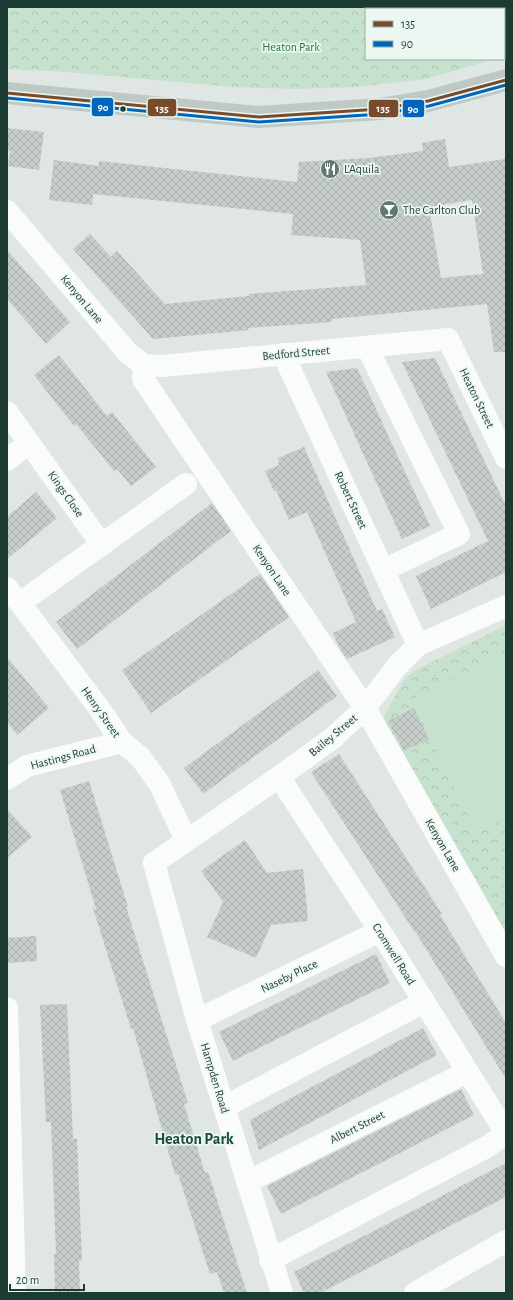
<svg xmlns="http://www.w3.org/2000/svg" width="513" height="1300" font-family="'Alegreya Sans',sans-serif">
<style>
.park{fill:url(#park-crowns)}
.pitch{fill:#c6e2ce}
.building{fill:url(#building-cross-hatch);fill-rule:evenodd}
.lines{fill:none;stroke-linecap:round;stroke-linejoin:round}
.minor{stroke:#fafbfb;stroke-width:22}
.major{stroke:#bec8c5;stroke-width:22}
.bus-1-casing{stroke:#ecf7f1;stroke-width:6}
.bus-2-casing{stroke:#ecf7f1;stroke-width:6}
.bus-1{stroke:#7a4b2a;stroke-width:3}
.bus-2{stroke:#0065bd;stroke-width:3}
.bus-dot{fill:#1c3b32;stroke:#ecf7f1;stroke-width:1.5}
.labels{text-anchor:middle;stroke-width:3.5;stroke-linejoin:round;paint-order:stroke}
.park-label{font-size:12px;fill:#227640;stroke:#ecf7f1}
.poi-label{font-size:12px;fill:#1c3b32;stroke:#ecf7f1;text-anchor:start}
.street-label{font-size:12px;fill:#1c3b32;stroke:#ecf7f1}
.district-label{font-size:16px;font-weight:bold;fill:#164e3f;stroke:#ecf7f1}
.line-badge{stroke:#ecf7f1;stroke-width:1.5}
.badge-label{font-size:11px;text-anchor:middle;font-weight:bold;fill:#fff}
</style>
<defs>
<pattern id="park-crowns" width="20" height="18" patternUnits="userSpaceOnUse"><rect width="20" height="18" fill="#c6e2ce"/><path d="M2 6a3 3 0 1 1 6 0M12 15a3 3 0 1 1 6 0" fill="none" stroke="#aac3b1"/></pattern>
<pattern id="building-cross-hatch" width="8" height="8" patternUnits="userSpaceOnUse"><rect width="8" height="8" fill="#c7ceca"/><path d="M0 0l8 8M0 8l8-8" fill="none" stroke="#aab2ae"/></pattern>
</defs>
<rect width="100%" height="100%" fill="#e0e6e3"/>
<g class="park">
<path d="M7,7h499v49h-2v-47h-138v50h129l-69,20 -71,8 -59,2 -62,-2 -168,-15 -59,-3z"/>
<path d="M506,625v307l-123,-213 20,-38 9,-9z"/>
</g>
<path class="pitch" d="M506,653v165l-30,14 -64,-133z"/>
<g class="building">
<path d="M7,128l37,4 -5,38 -31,-4 2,-15 -3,-1z"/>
<path d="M445,139l4,28 57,-8v193h-12l-7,-48 -155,15v3l-84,6 1,2 -96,9 -80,-90 17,-15 21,23 6,-6 48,53 84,-8v-2l117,-9 -6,-45 -69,-5 2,-21 -200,-20 -1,11 -43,-5 5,-40 45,6v-5l198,21 2,-20 70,-4 54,-7 -1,-8zM472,200l11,74 -42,4 -12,-71z"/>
<path d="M7,250l63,72 -24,22 -39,-45z"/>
<path d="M59,355l48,61 5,-4 44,55 -25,19 -14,-17 -3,2 -38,-47 -2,2 -40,-51z"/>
<path d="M435,358l71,148v72l-2,-5 -73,36 -15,-33 72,-35 -86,-179z"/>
<path d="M357,368l73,158 -28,13 -76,-167z"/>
<path d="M304,447l73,164 5,-2 13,28 -48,22 -7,-10 -7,-16 23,-11 -49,-110 -18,8 -13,-30 -2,1 -9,-20 14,-6 -1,-7z"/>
<path d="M36,492l21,26 -50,41v-42z"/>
<path d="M212,503l19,28 -154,118 -21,-27z"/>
<path d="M260,574l29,43 -138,96 -29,-43z"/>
<path d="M7,657l42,51 -32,27 -10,-13z"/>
<path d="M318,670l19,26 -134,98 -19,-26z"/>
<path d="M414,708l15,31 -25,12 -16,-30z"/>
<path d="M339,754l103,160 -2,1 66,108v56l-91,-148h-1l-103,-159z"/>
<path d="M89,781l39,126h-2l62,196 -4,1 21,69 3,-1 39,121h-23l-7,-21 -7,2 -32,-100 -3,1 -42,-147 -2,1 -39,-124 5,7 -37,-122z"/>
<path d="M7,809l25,28 -25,21z"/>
<path d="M245,840l22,33 36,-4 3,29 2,23 -37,4 -15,33 -49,-21 16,-35 -22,-31z"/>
<path d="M36,936l1,25 -30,2v-25z"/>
<path d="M376,954l14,29 -157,78 -14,-29z"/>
<path d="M67,1004l6,135h4l5,122h-3l1,32h-25l-1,-39h2l-5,-132h-5l-6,-117z"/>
<path d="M423,1028l14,27 -178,95 -9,-30z"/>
<path d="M461,1089l13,26 -193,99 -14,-28z"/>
<path d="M506,1163v34l-186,96h-16l-10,-21z"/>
</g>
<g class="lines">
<g class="minor">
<path d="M7,211l121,142 16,12"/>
<path d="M367,347l92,187 -75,36"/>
<path d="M283,354l135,291"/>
<path d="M144,365l-1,14 222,329 141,248"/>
<path d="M144,365l18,1 286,-27 58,119"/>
<path d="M7,412l95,133"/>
<path d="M7,460l22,-17"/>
<path d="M7,588l13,15 79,105 23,34 19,16 18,25 27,57"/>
<path d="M20,603l166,-119"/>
<path d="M279,777l101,154 126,202"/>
<path d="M7,779l20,-13 95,-24"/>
<path d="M7,1008l8,285"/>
<path d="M197,1020l183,-89"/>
<path d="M224,1107l200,-105"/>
<path d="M247,1182l220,-110"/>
<path d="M270,1260l217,-113 19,-14"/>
<path d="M282,1293l-85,-273 -43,-157 125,-86 54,-39 32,-30 33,-43 20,-20 88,-39"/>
<path d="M415,1293l91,-52"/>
</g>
<path class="major" d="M7,93l252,24 121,-8 48,-8 78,-21"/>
<defs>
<path id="bus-1" d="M7,93l252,24 121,-8 48,-8 78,-21"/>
<path id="bus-2" d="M7,98l252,24 122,-8 48,-8 77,-21"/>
</defs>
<use href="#bus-1" class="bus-1-casing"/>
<use href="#bus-2" class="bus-2-casing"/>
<use href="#bus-1" class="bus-1"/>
<use href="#bus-2" class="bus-2"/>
</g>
<defs>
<symbol id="restaurant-disc" viewBox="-11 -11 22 22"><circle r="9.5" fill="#617770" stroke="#ecf7f1"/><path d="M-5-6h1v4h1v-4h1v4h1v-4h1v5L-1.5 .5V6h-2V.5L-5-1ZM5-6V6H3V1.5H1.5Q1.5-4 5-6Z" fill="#fff"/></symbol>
<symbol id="bar-disc" viewBox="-11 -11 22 22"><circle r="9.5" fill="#617770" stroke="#ecf7f1"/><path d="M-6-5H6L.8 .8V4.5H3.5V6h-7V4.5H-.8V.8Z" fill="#fff"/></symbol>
</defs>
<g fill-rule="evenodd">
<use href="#restaurant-disc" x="319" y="158" width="22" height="22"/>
<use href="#bar-disc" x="378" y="199" width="22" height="22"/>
</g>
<circle class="bus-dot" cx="123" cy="109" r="3.5"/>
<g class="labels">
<g class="park-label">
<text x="291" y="51">Heaton Park</text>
</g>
<g class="poi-label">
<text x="344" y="173">L'Aquila</text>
<text x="403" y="214">The Carlton Club</text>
</g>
<g class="street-label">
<text transform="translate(82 299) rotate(50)" y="4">Kenyon Lane</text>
<text transform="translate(296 353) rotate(-5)" y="4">Bedford Street</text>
<text transform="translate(477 398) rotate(64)" y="4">Heaton Street</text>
<text transform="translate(66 494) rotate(55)" y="4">Kings Close</text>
<text transform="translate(351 500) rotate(65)" y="4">Robert Street</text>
<text transform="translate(272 570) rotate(56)" y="4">Kenyon Lane</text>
<text transform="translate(101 712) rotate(55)" y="4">Henry Street</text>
<text transform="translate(333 735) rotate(-40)" y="4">Bailey Street</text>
<text transform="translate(63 757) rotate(-15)" y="4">Hastings Road</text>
<text transform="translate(443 845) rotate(60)" y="4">Kenyon Lane</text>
<text transform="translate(394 954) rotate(58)" y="4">Cromwell Road</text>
<text transform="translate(289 976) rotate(-26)" y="4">Naseby Place</text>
<text transform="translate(215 1078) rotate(73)" y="4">Hampden Road</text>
<text transform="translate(357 1127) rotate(-27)" y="4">Albert Street</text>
</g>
<g class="district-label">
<text x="194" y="1144">Heaton Park</text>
</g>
</g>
<g class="line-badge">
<rect x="91" y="97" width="23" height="20" rx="4" fill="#0065bd"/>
<rect x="147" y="98" width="30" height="19" rx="4" fill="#7a4b2a"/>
<rect x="368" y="99" width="31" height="19" rx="4" fill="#7a4b2a"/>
<rect x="402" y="99" width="23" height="19" rx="4" fill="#0065bd"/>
</g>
<g class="badge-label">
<text x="103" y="111">90</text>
<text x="162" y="112">135</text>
<text x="383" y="112">135</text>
<text x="413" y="113">90</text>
</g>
<rect width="513" height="1300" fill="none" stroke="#1c3b32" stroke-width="16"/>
<rect x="365" y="8" width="140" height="52" fill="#ecf7f1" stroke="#99aca5"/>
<rect x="373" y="21" width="20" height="6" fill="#7a4b2a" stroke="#99aca5"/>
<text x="401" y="28" font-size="12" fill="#1c3b32">135</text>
<rect x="373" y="41" width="20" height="6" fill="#0065bd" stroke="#99aca5"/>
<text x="401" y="48" font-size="12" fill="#1c3b32">90</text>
<path d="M10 1284v6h74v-6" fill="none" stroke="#1c3b32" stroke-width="2"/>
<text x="16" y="1284" font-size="12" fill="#1c3b32" stroke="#ecf7f1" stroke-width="3" paint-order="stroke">20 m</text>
</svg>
